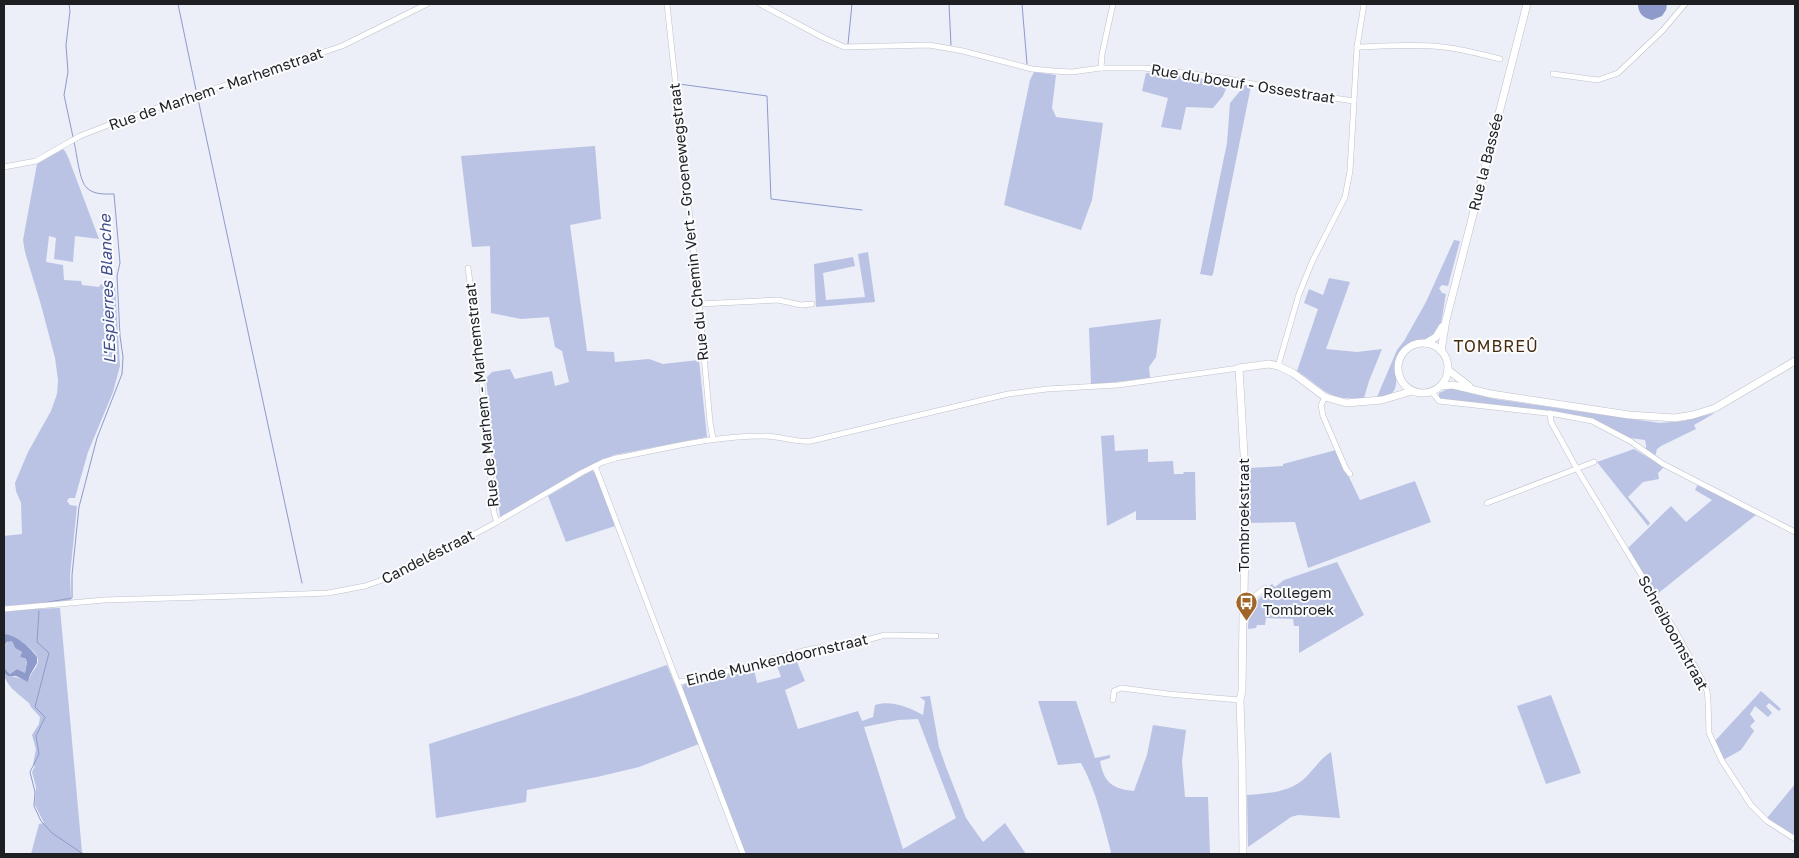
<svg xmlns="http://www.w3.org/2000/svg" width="1799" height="858" font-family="'Golos Text',sans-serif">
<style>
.green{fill:#bac3e4;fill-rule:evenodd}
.water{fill:#8e9aca}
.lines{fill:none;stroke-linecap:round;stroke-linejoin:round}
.stream{stroke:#8e9aca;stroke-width:1}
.street-casing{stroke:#bec1c9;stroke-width:6}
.secondary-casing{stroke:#bec1c9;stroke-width:8}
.street{stroke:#fff;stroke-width:5}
.secondary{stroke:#fff;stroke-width:7}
.labels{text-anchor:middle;stroke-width:4;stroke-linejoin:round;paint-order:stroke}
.street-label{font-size:15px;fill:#1e1f22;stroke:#fbfcfe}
.poi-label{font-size:15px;fill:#1e1f22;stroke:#fbfcfe;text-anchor:start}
.water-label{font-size:16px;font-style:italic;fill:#424e8b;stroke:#fbfcfe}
.neighbourhood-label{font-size:16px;letter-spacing:1px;fill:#482b0d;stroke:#fbfcfe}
</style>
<rect width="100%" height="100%" fill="#eceef8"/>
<g class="green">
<path d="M1034,72l22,3 -4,33 4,9 47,6 -11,77 -11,30 -77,-25 26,-125z"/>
<path d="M1146,73l45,4 37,7 -5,12 -10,12 -27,-1 -5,23 -20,-3 7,-29 -26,-7z"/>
<path d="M1245,85l6,1 -38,188 -1,2 -12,-2 27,-131 3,-40z"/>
<path d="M595,146l6,73 -31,6 17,126 27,1 1,10 34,-3 14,5 36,-4 8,77 -93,18 -114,62 -14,-139 6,-6 18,-3 5,10 37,-8 3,15 14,-4 -7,-31 -7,-4 -6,-30 -28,2 -30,-6 -1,-67 -18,1 -11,-91z"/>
<path d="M63,149l2,2 3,6 31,82 -24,-3 -2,26 -19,-3 2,-21 -7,-2 -3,26 17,3 1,15 17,1 1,4 17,2 2,-3 14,3 5,79 -7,26 -25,60 -13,46h-6l-2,3 3,4 7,1 -7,69 1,26 -67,5v-70l18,-2 -1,-31 -5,-12 -1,-8 13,-31 23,-41 6,-17 1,-14 -3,-22 -14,-53 -16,-53 -2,-12 14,-76z"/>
<path d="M1454,240l6,1 -12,45 -6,-1 -3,3 3,5 4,1c-2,9 -4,31 -8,38 -8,13 -29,5 -39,21 -9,16 9,45 -22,44l20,-47 7,-9 22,-39z"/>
<path d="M868,252l7,50 -59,5 -2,-43 39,-7 2,9 -32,7 3,27 39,-3 -7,-43z"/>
<path d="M1329,278l21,4 -24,67 31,3 25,-3 -13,32 -5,17c-38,3 -39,-9 -67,-27l21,-62 -14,-6 5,-14 14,6z"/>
<path d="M1161,319l-5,38 -7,10 1,11 -59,7 -2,-57z"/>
<path d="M1450,388l45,11 165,24 23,-2 32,-8 -21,12 2,4 -35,17 -4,3 -2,8 -9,-6v-6l-1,-5 -15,-2 -33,-17 -14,-5 -144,-17v-6z"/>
<path d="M1114,435l1,16 33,-2v13l25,-1 1,13h9l1,-2h11l1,48h-60v-9l-29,15 -6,-90z"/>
<path d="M1634,449l30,18 -6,6 1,6 -16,3 -15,15 22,26 -2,3 -51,-64z"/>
<path d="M1336,450l24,50 55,-19 16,41 -123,46 -13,-46 -47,1v-55l35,-2v-2z"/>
<path d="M592,470l6,7 17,49 -49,16 -18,-46z"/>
<path d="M1698,484l59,30 -101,81 -29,-46 44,-43 15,16 26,-22 -17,-10z"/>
<path d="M1337,562l27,53 -65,38v-27h-5l-1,-7 -27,-1 -1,7h-8l-1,3 -8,1c1,-21 3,-24 19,-37l-2,-3 7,-5 3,3 9,-7z"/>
<path d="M60,608l22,244 3,2h-54l8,-30 5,-1 -9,-18 1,-18 -4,-15 3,-6 -2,-1 3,-16 -4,-14 7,-11 1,-7 -9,-10 -2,-4c-9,-8 -25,-18 -25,-31 6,5 17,6 25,9 0,-8 10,-13 9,-22 -2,-10 -25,-24 -34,-25v-22l26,-3z"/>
<path d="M9,641h3l3,7 7,4 -2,5 7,3 -2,13 -8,-4 -7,5 -6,-6v-22z"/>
<path d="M794,655l11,26 -20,9 13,39 60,-18 4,10 11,-4 2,-12c16,-5 33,2 48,10l2,-14 -5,-4 10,-1 9,51 7,20 20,51 17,24 22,-19 21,31h-281l-64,-166 4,-5 68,-18 4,18 24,-6 -6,-17zM918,719l38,99 -53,31 -39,-122 34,-7z"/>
<path d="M667,665l32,79 -60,23 -42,10 -70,13 -1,12 -90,16 -7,-74 149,-48z"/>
<path d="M1761,691l20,18 -2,2 -10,-8 -3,3 6,7 -4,4 -13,-11 -5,8 5,7 -5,5 4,5 -13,19 -18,10 -9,-18z"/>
<path d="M1551,695l30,78 -35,11 -29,-78z"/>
<path d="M1038,701h38l19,57 15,-3v3l-10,3c4,22 13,28 34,30l13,-36 6,-30 33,5 -4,31 3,36h23l2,57h-101l2,-2c-8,-30 -15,-62 -30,-89l-23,2z"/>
<path d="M1331,752l9,66 -42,-3 -7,2 -43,30 -1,-52c21,-2 43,-2 59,-18 9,-9 14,-18 25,-25z"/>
<path d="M1795,784v47l-3,5 -25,-18z"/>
</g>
<g class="water">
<path d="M1638,4h29l-1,6 -4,6 -10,4c-9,-2 -14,-7 -14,-16z"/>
<path d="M4,634c12,1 26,13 33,23v6l-7,12 -2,7 -12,-6h-8l-4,-4v-4l6,6 7,-5 8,4 2,-11 -1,-3 -6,-2 2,-5 -7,-4 -3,-7 -5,1 -3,4z"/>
</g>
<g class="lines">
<g class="stream">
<path d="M69,4l1,7 -4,34 2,27 -4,23 9,42"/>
<path d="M178,4l18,86"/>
<path d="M949,4l2,41"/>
<path d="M1022,4l5,60"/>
<path d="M848,44l4,-40"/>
<path d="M679,84l88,12 4,103 91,11"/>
<path d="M198,99l104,484"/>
<path d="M43,603l29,-5v-23l7,-68 18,-69 25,-64 1,-17 -3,-21 -3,-60 3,-13 -6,-69c-8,0 -20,1 -27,-6 -8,-7 -10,-35 -13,-46"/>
<path d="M39,611l-2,31 12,11 -14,54 10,10 -9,19 3,18 -9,18 5,20 -1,14 7,15 11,12 31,21"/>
</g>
<defs>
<g id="street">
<path d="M667,4l33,308 10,110 3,17"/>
<path d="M760,4l64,34 20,9 85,-2 34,6 69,18 22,2 18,1 29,-4h43l79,10 70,14 61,9"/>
<path d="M1357,47c29,-1 57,-3 86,0 19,2 38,7 57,12"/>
<path d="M1101,68l1,-14 11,-50"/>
<path d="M1553,74l45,6 20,-7 45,-43 22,-26"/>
<path d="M4,167l32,-6 44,-25 41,-16 221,-74 85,-42"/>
<path d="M468,268l14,102 -1,4 13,139 3,9"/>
<path d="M699,304l79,-4 23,5 11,-1"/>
<path d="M1278,366l21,-72 13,-32 33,-65 5,-26 7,-124 7,-43"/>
<path d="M1432,392l7,9 116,13 37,7 38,20 33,23 132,68"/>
<path d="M1325,397l-4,8 2,11 23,53 4,5"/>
<path d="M1550,413l1,9 26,47 99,163 25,46 6,13 1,9 1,33 13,28 29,44 16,16 28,18"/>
<path d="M595,466l148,388"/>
<path d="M1487,503l107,-41"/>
<path d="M1246,600l5,-1 14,-11"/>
<path d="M4,609l100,-9 199,-6 25,-1 37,-7 37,-13 95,-51 84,-49 22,-11 13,-4c48,-9 96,-22 146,-22 17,-1 32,7 49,5l197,-47 39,-5 71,-4 121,-17"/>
<path d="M679,682l18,-3 110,-29 16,-3 22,-1 40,-11 51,1"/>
<path d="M1113,700l1,-9 7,-3 47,6 72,6"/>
</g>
<g id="secondary">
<path d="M1426,343l10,-6 6,-10"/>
<circle cx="1423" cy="368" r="25"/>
<path d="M1441,351l5,-31 81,-316"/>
<path d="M1448,370l21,16"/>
<path d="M1441,386l12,-1 38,9 138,21 46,3 18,-3 22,-7 80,-47"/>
<path d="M1243,854l-1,-94 -2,-60 2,-9 1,-77c3,-7 4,-11 1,-18l2,-107 -7,-121 30,-4 9,2 15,7 32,24 21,6 36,-3 30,-9"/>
</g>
</defs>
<use href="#street" class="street-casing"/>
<use href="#secondary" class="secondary-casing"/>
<use href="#street" class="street"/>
<use href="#secondary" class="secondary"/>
</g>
<defs>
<symbol id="bus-pin" viewBox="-11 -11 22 30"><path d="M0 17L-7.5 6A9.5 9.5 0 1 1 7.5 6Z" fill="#a16627" stroke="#fbfcfe"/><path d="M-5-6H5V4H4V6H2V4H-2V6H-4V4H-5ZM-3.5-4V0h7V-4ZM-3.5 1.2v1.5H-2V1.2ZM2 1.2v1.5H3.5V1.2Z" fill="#fff"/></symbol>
</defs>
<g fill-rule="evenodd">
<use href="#bus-pin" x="1234" y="590" width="25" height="34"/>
</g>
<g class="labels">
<g class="street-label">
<text transform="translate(1243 84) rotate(9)" y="5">Rue du boeuf - Ossestraat</text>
<text transform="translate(216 89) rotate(-19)" y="5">Rue de Marhem - Marhemstraat</text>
<text transform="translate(1486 162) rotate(-76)" y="5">Rue la Bassée</text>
<text transform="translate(689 222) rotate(-96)" y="5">Rue du Chemin Vert - Groenewegstraat</text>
<text transform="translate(482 395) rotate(-96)" y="5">Rue de Marhem - Marhemstraat</text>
<text transform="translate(1244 515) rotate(-90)" y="5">Tombroekstraat</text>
<text transform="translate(428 557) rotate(-27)" y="5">Candeléstraat</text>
<text transform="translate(1673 633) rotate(61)" y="5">Schreiboomstraat</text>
<text transform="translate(777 660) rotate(-13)" y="5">Einde Munkendoornstraat</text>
</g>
<g class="poi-label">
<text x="1263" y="598">Rollegem<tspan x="1263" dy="17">Tombroek</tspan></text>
</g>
<g class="water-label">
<text transform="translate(107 289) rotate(-92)" y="6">L'Espierres Blanche</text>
</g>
<g class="neighbourhood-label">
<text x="1496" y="352">TOMBREÛ</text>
</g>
</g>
<rect width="1799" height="858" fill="none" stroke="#1e1f22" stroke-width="10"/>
</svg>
